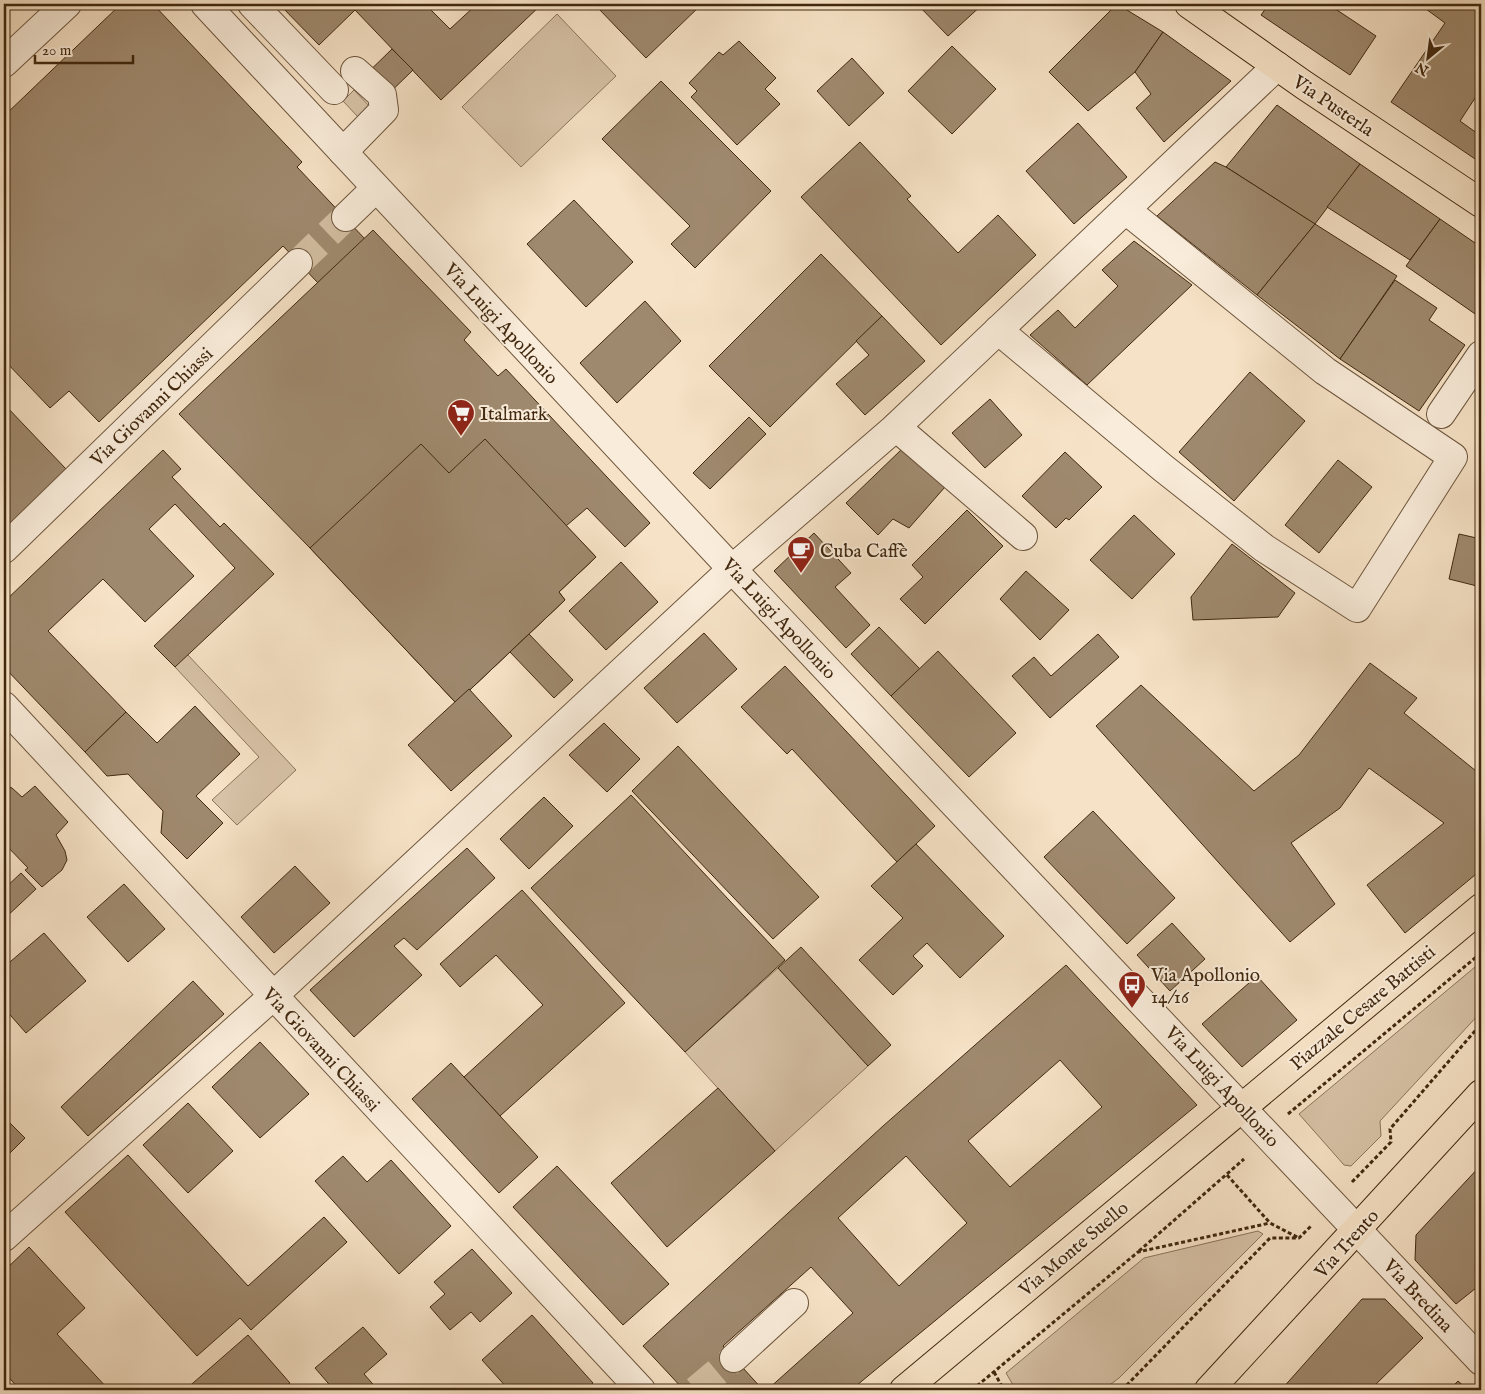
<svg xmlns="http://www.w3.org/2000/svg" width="1485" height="1394" font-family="'IM FELL English',serif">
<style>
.green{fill:#d7c2a7;stroke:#8c755b}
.building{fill:#9f896e;stroke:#41280f;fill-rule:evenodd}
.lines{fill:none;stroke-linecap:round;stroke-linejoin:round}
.minor-tunnel{stroke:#d2bda1;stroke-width:28;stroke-dasharray:28 14;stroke-linecap:butt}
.minor-casing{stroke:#6e563d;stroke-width:30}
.major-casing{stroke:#41280f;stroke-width:30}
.path{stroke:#41280f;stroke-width:3;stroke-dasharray:4 2.5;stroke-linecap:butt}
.minor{stroke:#f9ecda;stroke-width:28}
.major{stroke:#f6e2c6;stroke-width:28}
.labels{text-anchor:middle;stroke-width:4;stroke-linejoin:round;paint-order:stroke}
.street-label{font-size:19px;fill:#41280f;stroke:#f9ecda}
.poi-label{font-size:19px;fill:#41280f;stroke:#f9ecda;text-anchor:start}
</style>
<rect width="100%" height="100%" fill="#f6e2c6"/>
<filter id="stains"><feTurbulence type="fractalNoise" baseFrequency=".004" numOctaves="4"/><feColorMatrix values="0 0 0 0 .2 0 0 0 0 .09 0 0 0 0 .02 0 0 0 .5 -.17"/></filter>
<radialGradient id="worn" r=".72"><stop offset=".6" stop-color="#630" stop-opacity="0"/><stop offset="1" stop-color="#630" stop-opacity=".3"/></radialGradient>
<g class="green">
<path d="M557,14l59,62 -95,91 -59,-60z"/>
<path d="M354,90l17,18 -12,10 -16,-17z"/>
<path d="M187,654l109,116 -59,55 -25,-25 47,-43 -84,-90z"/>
<path d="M1481,962v50l-101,109 1,15 -30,30 -7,-1 -45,-51z"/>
<path d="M778,968l90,98 -93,85 -90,-99z"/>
<path d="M1258,1231l5,3 -144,144 -16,12h-87l-10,-17 138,-115z"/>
</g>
<g class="building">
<path d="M121,4h32l149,158 -5,5 68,72 -47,44 -35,-37 -184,176 -30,-31 -19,17 -46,-48v-244z"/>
<path d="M279,4h146l25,25 27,-25h65l-101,96 -86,-90 -36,35z"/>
<path d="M602,4h100l-56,54 -48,-50z"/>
<path d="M917,4h66l-35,32z"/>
<path d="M1117,4l46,28 -28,40 -47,39 -39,-39z"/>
<path d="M1269,4h59l48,32 -26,39 -89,-60z"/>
<path d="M1429,4h52v85l-21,32 21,15v27l-90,-61 54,-79 -19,-14z"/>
<path d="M1163,32l68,49 -67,61 -28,-34 15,-14 -16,-22z"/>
<path d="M739,41l37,37 -11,11 15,15 -43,41 -46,-48 6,-6 -8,-8 30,-31 4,3z"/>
<path d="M952,46l44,43 -44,45 -44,-43z"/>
<path d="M392,49l21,21 -36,35 -21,-21z"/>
<path d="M852,58l32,35 -35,33 -32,-35z"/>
<path d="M661,81l110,110 -76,77 -24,-24 19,-18 -88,-87z"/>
<path d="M1277,105l83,59 -45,60 -89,-57z"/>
<path d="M1078,123l49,54 -53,47 -48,-53z"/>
<path d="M860,142l51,54 -4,3 51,54 40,-38 38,40 -95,90 -140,-148z"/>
<path d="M1215,162l11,5 89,57 -58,71 -100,-79z"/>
<path d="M1360,164l80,55 -30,41 -83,-53z"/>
<path d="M574,200l59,62 -47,45 -59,-63z"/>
<path d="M1440,219l41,28v71l-75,-52z"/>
<path d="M1315,224l82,52 -57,83 -83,-64z"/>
<path d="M373,230l98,102 -7,8 34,36 8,-7 144,154 -25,24 -38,-39 -21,18 30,31 -37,35 6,8 -109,103 -146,-155 -131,-134z"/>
<path d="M1134,241l58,44 -105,100 -57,-50 28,-25 17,18 43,-42 -16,-16z"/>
<path d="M821,254l61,62 -112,111 -61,-61z"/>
<path d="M1395,280l42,28 -8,12 36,25 -46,66 -79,-52z"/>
<path d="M645,301l36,40 -64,62 -37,-40z"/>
<path d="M882,316l43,45 -60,54 -29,-31 33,-29 -13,-14z"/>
<path d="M1250,372l55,49 -71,80 -55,-49z"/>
<path d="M990,399l32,36 -37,33 -33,-35z"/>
<path d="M4,404l63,66 -63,60z"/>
<path d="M749,417l17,17 -56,55 -17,-16z"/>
<path d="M485,439l111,118 -37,35 6,8 -109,103 -146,-155 111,-104 28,29z"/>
<path d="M902,449l43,38 -36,41 -16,-9 -15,16 -32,-32z"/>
<path d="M163,450l18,19 -9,8 48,50 4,-4 50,51 -99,93 -21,-21 81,-78 -60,-64 -26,25 45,47 -49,46 -42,-43 -55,52 78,81 -41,40 -81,-85v-65z"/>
<path d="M1065,452l37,35 -33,33 -3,-2 -10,10 -34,-32z"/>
<path d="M1338,460l34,27 -53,66 -34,-28z"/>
<path d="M967,510l36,36 -78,78 -25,-25 23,-22 -11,-12z"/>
<path d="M1134,515l41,39 -43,45 -42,-39z"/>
<path d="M814,533l37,40 -16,14 35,38 -24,23 -72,-77z"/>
<path d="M1459,534l22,5v48l-32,-8z"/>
<path d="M1232,544l63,49 -17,24 -85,3 -2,-23z"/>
<path d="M621,562l37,40 -52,48 -37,-39z"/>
<path d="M1026,571l43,39 -29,30 -40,-41z"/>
<path d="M879,627l41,42 -29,27 -40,-42z"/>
<path d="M704,633l33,36 -60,54 -33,-35z"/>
<path d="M529,634l44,46 -19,18 -44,-46z"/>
<path d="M1098,634l21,23 -69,61 -38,-42 22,-19 17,19z"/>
<path d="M938,651l78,82 -47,44 -78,-81z"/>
<path d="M1370,663l47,35 -13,15 77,62v95l-76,63 -38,-48 77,-62 -75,-55 -29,40 -49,35 44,61 -45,38 -194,-216 45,-41 113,106 45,-36z"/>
<path d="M785,666l150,160 -38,36 -105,-113 -5,5 -46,-47z"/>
<path d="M469,689l43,47 -61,55 -43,-46z"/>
<path d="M195,706l45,48 -44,42 27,27 -36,36 -26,-26 2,-22 -35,-37 -21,2 -22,-24 41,-40 31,31z"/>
<path d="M604,723l36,36 -33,33 -38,-37z"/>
<path d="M678,746l141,151 -46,42 -141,-148z"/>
<path d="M4,785l8,3 10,9 13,-11 33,36 -12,13 9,16 2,9 -5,10 -20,17 -17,-17 3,-2 -24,-25z"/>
<path d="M631,795l154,165 -100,92 -154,-164z"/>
<path d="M544,797l29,29 -44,43 -29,-30z"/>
<path d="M1093,811l82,87 -48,46 -83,-87z"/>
<path d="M916,844l88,92 -44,42 -33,-35 -14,13 10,10 -30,29 -34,-35 44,-42 -32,-32z"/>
<path d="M467,848l28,30 -78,72 -13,-12 -10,8 28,29 -68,62 -44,-47z"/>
<path d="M295,866l35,37 -56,50 -33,-36z"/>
<path d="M21,873l15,16 -32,30v-30z"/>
<path d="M124,884l41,45 -37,33 -41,-45z"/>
<path d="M522,890l103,113 -125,113 -36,-39 79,-72 -47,-50 -36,32 -20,-23z"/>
<path d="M1172,923l33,36 -35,32 -33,-36z"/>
<path d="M44,933l42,48 -60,52 -22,-25v-41z"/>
<path d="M801,947l90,98 -23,21 -90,-98z"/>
<path d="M1066,965l131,140 -346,285h-84l86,-77 -42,-46 -88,79 40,44h-79l-41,-44 240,-220zM1060,1060l42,47 -92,80 -42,-46zM906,1156l61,67 -68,63 -61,-68z"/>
<path d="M1257,976l40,44 -55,47 -40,-43z"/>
<path d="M193,981l31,33 -136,122 -27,-29z"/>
<path d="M260,1042l49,52 -49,44 -48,-51z"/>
<path d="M451,1063l87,94 -39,36 -87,-94z"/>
<path d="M718,1088l57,63 -108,96 -56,-64z"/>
<path d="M188,1103l45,48 -45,42 -45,-48z"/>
<path d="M4,1117l21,21 -21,21z"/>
<path d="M128,1155l120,131 76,-69 23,25 -96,88 -11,-12 -43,38 -132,-144z"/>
<path d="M343,1156l24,26 24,-22 60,66 -52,48 -84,-93z"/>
<path d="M1481,1165v119l-25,20 -41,-44 1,-25z"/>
<path d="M557,1166l112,118 -46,41 -110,-118z"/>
<path d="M29,1247l56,61 -28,26 52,56h-89l-16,-18v-101z"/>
<path d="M472,1249l40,44 -32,29 -9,-10 -21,18 -20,-23 15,-13 -11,-12z"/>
<path d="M1362,1299h23l38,39 -53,52h-89z"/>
<path d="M532,1315l61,68 -8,7h-76l-27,-30z"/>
<path d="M363,1327l24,27 -23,20 14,16h-44l-19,-22z"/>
<path d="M248,1335l42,48 -9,7h-96z"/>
<path d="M1458,1381l10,9h-19z"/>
</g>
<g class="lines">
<g class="minor-tunnel">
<path d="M298,263l48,-46"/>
<path d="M696,1390l38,-32"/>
</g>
<defs>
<g id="minor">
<path d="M205,4l527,565 749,792"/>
<path d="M252,4l82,86"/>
<path d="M4,63l63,-59"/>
<path d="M343,152l41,-42 -2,-15 -27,-24"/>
<path d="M346,217l30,-29"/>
<path d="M998,330l165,138 101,80 93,60 96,-151 -128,-86 -199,-161"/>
<path d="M1441,414l40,-59"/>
<path d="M896,427l127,109"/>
<path d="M4,549l294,-286"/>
<path d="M4,706l637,684"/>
<path d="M4,1237l269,-241 459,-427 164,-142 381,-361"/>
<path d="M734,1358l60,-55"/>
</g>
<g id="major">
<path d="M1189,4l115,81 177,118"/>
<path d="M904,1390l577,-482"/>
<path d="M1209,1390l272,-296"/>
</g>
</defs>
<use href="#minor" class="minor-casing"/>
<use href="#major" class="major-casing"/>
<g class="path">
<path d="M1288,1114l193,-161"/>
<path d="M1227,1175l43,48 29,15"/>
<path d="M1352,1182l39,-40 -1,-13 91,-105"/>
<path d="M1139,1251l105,-92"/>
<path d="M994,1372l10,18"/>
<path d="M972,1390l166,-138 132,-29"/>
<path d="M1122,1390l148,-152h29l13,-13"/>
</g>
<use href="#minor" class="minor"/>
<use href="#major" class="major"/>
</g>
<defs>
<symbol id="supermarket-pin" viewBox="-11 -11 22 30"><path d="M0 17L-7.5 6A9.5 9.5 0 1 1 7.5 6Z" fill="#8f2418" stroke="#f9ecda"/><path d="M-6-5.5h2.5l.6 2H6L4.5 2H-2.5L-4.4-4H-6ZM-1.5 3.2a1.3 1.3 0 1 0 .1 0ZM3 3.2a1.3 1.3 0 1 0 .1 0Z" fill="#fff"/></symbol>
<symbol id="cafe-pin" viewBox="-11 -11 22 30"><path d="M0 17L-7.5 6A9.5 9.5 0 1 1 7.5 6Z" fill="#8f2418" stroke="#f9ecda"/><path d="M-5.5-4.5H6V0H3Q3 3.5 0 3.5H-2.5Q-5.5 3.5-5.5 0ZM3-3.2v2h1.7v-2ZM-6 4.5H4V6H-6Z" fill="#fff"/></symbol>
<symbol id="bus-pin" viewBox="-11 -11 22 30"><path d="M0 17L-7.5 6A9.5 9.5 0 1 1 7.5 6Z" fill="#8f2418" stroke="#f9ecda"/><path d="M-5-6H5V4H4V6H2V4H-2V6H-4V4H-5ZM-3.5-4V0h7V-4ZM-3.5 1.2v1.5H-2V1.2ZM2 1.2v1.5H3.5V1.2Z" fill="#fff"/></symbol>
</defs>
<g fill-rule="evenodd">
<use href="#supermarket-pin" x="445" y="397" width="32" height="43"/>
<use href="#cafe-pin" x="785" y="534" width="32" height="43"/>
<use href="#bus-pin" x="1116" y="969" width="32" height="43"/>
</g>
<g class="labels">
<g class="street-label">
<text transform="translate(1334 105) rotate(34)" y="7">Via Pusterla</text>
<text transform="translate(502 323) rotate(47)" y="7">Via Luigi Apollonio</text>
<text transform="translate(151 406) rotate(-44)" y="7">Via Giovanni Chiassi</text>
<text transform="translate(780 618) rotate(47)" y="7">Via Luigi Apollonio</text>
<text transform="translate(1362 1007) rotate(-40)" y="7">Piazzale Cesare Battisti</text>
<text transform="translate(322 1049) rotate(47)" y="7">Via Giovanni Chiassi</text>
<text transform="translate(1223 1086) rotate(47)" y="7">Via Luigi Apollonio</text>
<text transform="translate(1346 1243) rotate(-48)" y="7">Via Trento</text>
<text transform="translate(1073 1248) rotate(-40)" y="7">Via Monte Suello</text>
<text transform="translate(1419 1295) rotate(47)" y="7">Via Bredina</text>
</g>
<g class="poi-label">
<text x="480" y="420">Italmark</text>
<text x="820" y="557">Cuba Caffè</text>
<text x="1151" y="981">Via Apollonio<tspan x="1151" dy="22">14/16</tspan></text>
</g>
</g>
<rect width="1485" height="1394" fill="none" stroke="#f6e2c6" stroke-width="20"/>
<rect x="5" y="5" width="1475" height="1384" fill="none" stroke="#41280f" stroke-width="2.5"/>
<rect x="10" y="10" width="1465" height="1374" fill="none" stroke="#41280f"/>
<g transform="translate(1428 58) rotate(209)" stroke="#f9ecda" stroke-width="4" paint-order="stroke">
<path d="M0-4L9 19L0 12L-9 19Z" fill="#41280f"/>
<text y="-8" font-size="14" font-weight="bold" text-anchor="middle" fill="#41280f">N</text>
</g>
<path d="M35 55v8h98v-8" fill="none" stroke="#41280f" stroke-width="2.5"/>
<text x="42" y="55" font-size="15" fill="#41280f" stroke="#f9ecda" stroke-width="4" paint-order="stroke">20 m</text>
<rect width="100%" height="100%" filter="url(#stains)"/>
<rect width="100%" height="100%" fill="url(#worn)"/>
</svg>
